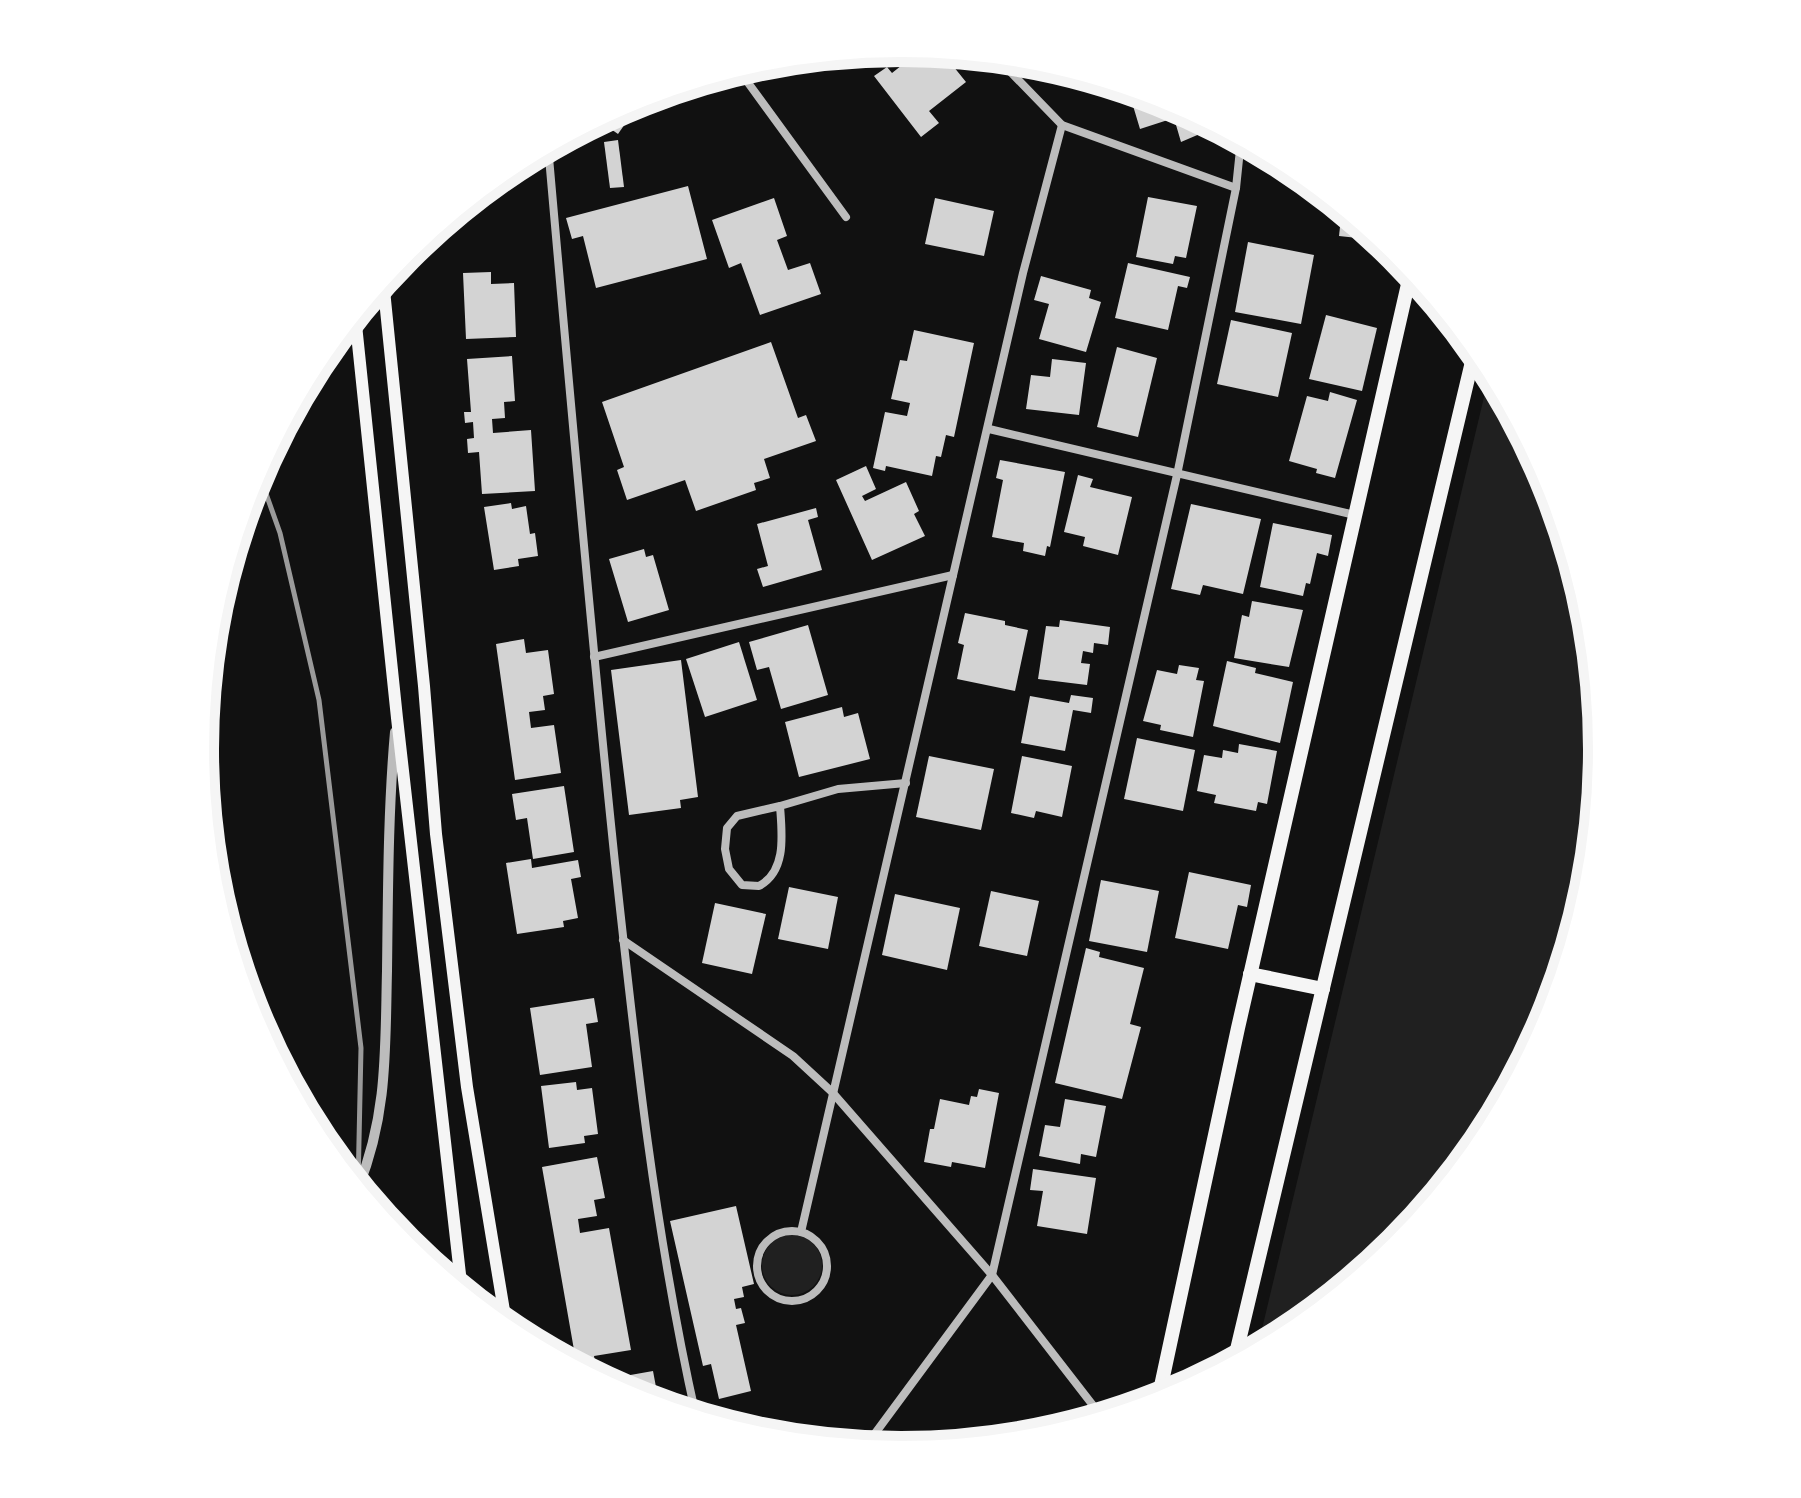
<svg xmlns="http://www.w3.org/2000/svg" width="1801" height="1498" font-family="Quicksand,sans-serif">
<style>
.green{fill:#202020}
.building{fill:#d3d3d3}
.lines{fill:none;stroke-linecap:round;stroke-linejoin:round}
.minor{stroke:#bcbcbc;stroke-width:8}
.tertiary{stroke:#bcbcbc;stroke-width:10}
.primary{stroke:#f5f5f5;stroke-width:12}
.trunk{stroke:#f5f5f5;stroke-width:14}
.rail{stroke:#9a9a9a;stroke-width:5}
.rim{fill:none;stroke:#f5f5f5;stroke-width:10}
</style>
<rect width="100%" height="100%" fill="#111"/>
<g class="green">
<path d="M1490,372l58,109 40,132 13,136 -13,137 -40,132 -65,121 -87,106 -106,87 -33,18z"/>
<circle cx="792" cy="1265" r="30"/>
</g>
<g class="building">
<path d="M885,50l-20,14 -8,-12h3z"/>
<path d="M921,50l18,2 5,5 1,-1 21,26 -37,29 10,12 -18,14 -47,-61 13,-9 5,6z"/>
<path d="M1128,89l41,13 38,20 2,8 -28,12 -7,-24 -34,11z"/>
<path d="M643,98l-25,36 -20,-14 35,-19z"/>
<path d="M618,140l6,47 -14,1 -6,-46z"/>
<path d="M688,186l19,73 -111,29 -13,-52 -11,3 -6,-21z"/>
<path d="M1148,197l49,9 -11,52 -11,-2 -2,8 -37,-7z"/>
<path d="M774,198l13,38 -10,4 11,30 22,-7 11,31 -61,21 -19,-52 -12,5 -17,-48z"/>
<path d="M935,198l59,13 -10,45 -59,-12z"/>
<path d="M1342,209l34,28v3l-37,-4z"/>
<path d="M1248,242l66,13 -13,69 -66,-12z"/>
<path d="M1128,263l62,14 -3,11 -9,-2 -10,44 -53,-12z"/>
<path d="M491,272v12l23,-1 2,54 -50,2 -3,-66z"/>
<path d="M1041,276l50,14 -2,8 12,4 -15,50 -47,-13 10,-35 -15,-4z"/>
<path d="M1326,315l51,13 -15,63 -53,-12z"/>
<path d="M1231,320l61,13 -14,64 -61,-13z"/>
<path d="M914,330l60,13 -20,94 -8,-2 -5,22 -5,-1 -4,20 -46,-10 -1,5 -12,-3 12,-56 22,4 3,-13 -19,-4 9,-39 7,1z"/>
<path d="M771,342l27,76 8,-3 10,26 -52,18 6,19 -16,5 2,7 -60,21 -11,-31 -58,20 -10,-30 7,-3 -22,-65z"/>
<path d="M1117,347l40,11 -19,79 -41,-10z"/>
<path d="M512,356l3,45 -11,1 1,16 -13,1 1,14 38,-3 4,61 -53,3 -3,-42 -11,1 -1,-14 7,-1 -1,-16 -8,1 -1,-11h7l-4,-53z"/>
<path d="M1052,359l34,4 -7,52 -53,-6 5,-34 19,2z"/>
<path d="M1330,392l27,8 -22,78 -19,-5 1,-4 -28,-8 18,-65 21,5z"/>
<path d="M1000,460l65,12 -15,75 -3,-1 -2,10 -22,-5 1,-8 -32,-6 11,-57 -7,-2z"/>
<path d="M866,466l10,23 -14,7 3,5 41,-19 13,29 -5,3 11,22 -53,24 -36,-80z"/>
<path d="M1078,475l15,4 -3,8 42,10 -14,58 -35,-9 2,-9 -21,-5z"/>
<path d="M511,503l1,6 14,-3 4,28 5,-1 3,23 -20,3 1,7 -25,4 -10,-63z"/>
<path d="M1191,504l70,15 -18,75 -40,-9 -3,10 -29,-6z"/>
<path d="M816,508l2,9 -10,3 14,50 -59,17 -6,-18 11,-3 -11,-42z"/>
<path d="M1273,523l59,12 -4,21 -11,-3 -7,31 -4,-1 -3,13 -43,-9z"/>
<path d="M644,549l2,8 7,-2 16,55 -41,12 -19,-63z"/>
<path d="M1252,601l51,9 -14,57 -55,-9 8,-43 7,2z"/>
<path d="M965,613l40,8v4l23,5 -13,61 -58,-12 7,-34 -6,-2z"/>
<path d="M1060,620l50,7 -2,18 -14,-2 -1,10 -10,-2 -2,12 9,1 -3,21 -49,-6 8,-53 13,1z"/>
<path d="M808,625l20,70 -47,14 -12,-42 -12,3 -8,-28z"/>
<path d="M524,639l2,14 22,-3 6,44 -11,2 2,14 -16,2 2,16 23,-3 7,48 -46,7 -19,-136z"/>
<path d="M739,642l18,58 -52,17 -19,-58z"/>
<path d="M681,660l17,137 -18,3 1,8 -52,7 -18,-145z"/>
<path d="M1227,661l29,7 -1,5 38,9 -13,61 -67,-17z"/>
<path d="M1179,665l20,3 -3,12 8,1 -11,56 -33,-7 1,-5 -18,-4 14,-51 20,4z"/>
<path d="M1071,695l22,3 -2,15 -18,-3 -8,41 -44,-8 9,-47 39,7z"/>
<path d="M842,707l2,10 14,-4 12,46 -71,18 -14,-55z"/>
<path d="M1137,738l58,12 -12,61 -59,-12z"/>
<path d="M1239,744l38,7 -10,53 -9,-2 -2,9 -42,-8 2,-8 -19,-4 7,-36 18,3 1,-8 15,3z"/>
<path d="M929,756l65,13 -13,61 -65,-13z"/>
<path d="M1022,756l50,10 -10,51 -26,-6 -2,7 -23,-5z"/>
<path d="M564,786l10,66 -41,7 -6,-41 -11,2 -4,-26z"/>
<path d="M531,859l1,9 46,-8 3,17 -10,2 7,39 -15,3 1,6 -47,7 -11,-71z"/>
<path d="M1189,872l62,13 -4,22 -9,-2 -10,44 -53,-11z"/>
<path d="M1101,880l58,11 -12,61 -58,-11z"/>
<path d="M789,887l49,10 -10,52 -50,-10z"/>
<path d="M991,891l48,10 -12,55 -48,-10z"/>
<path d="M895,894l65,14 -13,62 -65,-15z"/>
<path d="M715,903l51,11 -14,60 -50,-11z"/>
<path d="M1086,948l14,4 -1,5 45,11 -14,56 11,3 -19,72 -67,-16z"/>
<path d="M594,998l4,24 -12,2 6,43 -52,8 -10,-67z"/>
<path d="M576,1082l1,8 15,-2 6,46 -14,2 1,7 -36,5 -8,-62z"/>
<path d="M979,1089l20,4 -14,75 -33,-6 -1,5 -27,-5 6,-33h4l6,-30 29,6 2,-9 6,1z"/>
<path d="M1065,1099l41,7 -10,51 -15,-3 -1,10 -41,-8 6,-31 15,2z"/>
<path d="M597,1157l8,41 -11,2 3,16 -19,3 2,14 29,-5 22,122 -37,6 4,22 -21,-11 -35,-200z"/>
<path d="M1033,1169l63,9 -9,56 -50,-8 6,-35 -13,-1z"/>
<path d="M736,1206l18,78 -12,3 2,10 -10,2 2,10 5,-1 4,15 -9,2 15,66 -32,8 -8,-35 -8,2 -33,-145z"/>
<path d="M653,1371l3,16 -10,1 2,13 -16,-5 -30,-16z"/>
</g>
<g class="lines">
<g class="minor">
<path d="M997,58l65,67 174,63"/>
<path d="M738,69l108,148"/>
<path d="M548,146c21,239 42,478 67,717 20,185 40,371 81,553"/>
<path d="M989,429l366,86"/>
<path d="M594,657l359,-82"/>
<path d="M780,806c2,28 7,65 -21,80l-17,-1 -13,-16 -4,-20 2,-21 10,-12 43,-10 58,-17 68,-6"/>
<path d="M623,940l170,116 39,36 160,183 110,142"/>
<circle cx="792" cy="1266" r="35"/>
<path d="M801,1232l222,-959 39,-148"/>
<path d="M865,1447l127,-172 185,-800 59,-287 5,-48"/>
</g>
<path class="tertiary" d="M358,1188c30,-74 27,-139 29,-217 1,-79 1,-160 8,-239"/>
<g class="primary">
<path d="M383,280l41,406 12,148 31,253 40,242"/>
<path d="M355,315l42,403 65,574"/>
</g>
<g class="trunk">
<path d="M1250,974l73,15"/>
<path d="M1234,1362l241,-1013"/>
<path d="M1158,1400l80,-372 173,-757"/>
</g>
<path class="rail" d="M258,471l22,62 39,167 42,348 -3,139"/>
</g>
<path d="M0 0H1801V1498H0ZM214 749a687 687 0 1 1 1374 0a687 687 0 1 1-1374 0Z" fill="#fff" fill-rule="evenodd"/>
<path class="rim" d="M214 749a687 687 0 1 1 1374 0a687 687 0 1 1-1374 0Z"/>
</svg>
